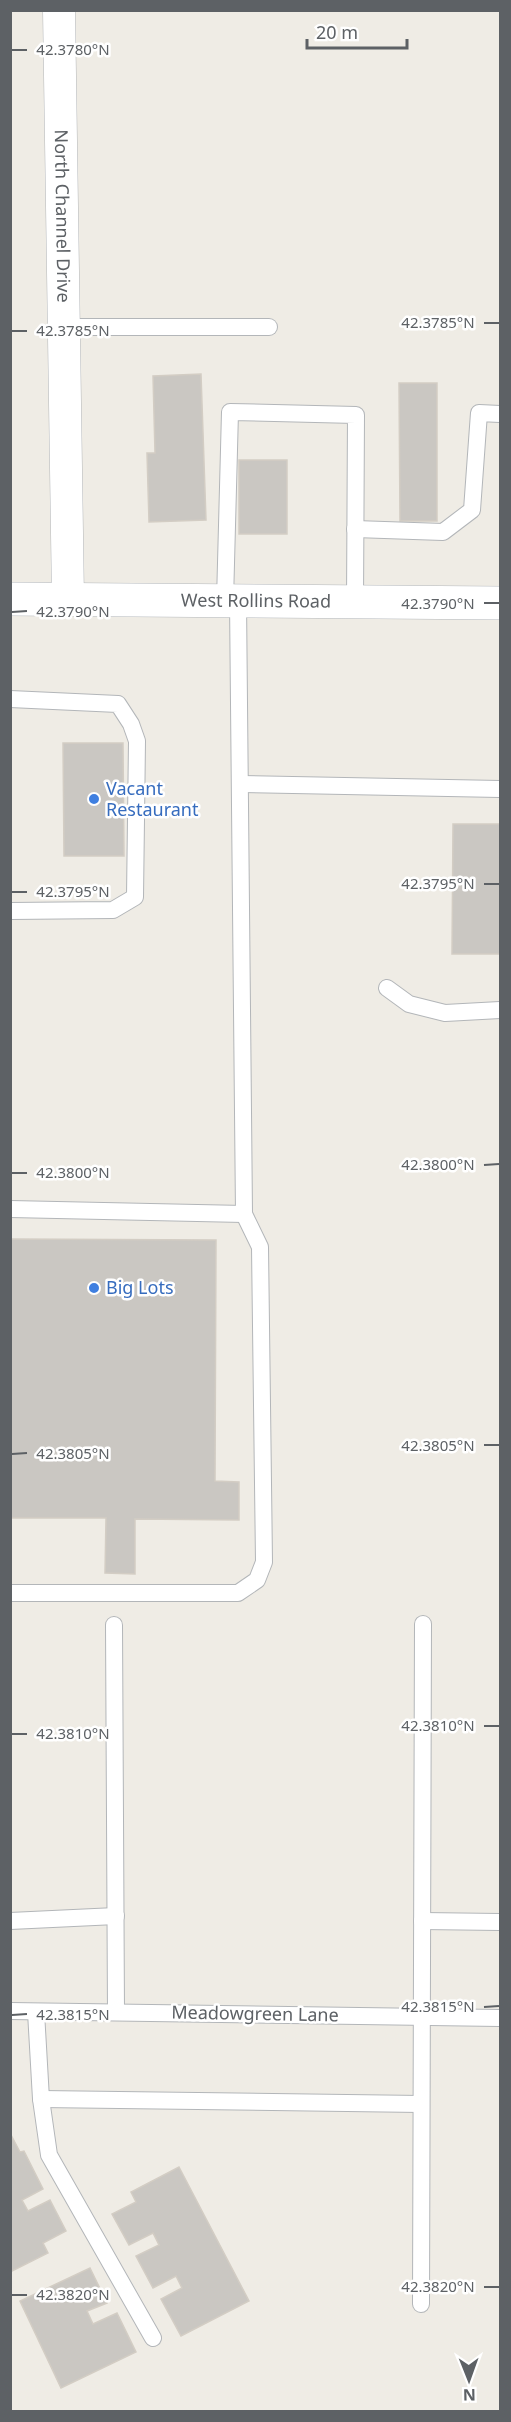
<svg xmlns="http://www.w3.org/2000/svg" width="511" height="2422" font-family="'Noto Sans',sans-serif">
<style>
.building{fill:#cac7c2;stroke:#d3cdc4;stroke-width:1.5}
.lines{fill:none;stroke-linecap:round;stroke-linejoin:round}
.service-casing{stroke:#b3b6b9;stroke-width:18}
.minor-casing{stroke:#b3b6b9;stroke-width:33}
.secondary-casing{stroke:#b4b8bc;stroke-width:34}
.service{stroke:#fff;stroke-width:16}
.minor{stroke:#fff;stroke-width:32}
.secondary{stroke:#fff;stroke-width:33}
.ticks{fill:none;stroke:#5d6165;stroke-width:2}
.shop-dot{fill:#3f7fe0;stroke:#fff;stroke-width:2}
.labels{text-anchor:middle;stroke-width:5;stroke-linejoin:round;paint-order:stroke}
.street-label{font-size:18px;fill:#5d6165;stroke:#fff}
.shop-label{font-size:18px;fill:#366cbe;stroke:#fff;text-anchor:start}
.ticks-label{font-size:15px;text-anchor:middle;fill:#5d6165;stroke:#fff;stroke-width:5;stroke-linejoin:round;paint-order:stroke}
</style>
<rect width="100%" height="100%" fill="#efece5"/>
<g class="building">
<path d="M201,374l5,146 -57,2 -2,-69h8l-2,-77z"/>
<path d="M399,383h38v138h-37z"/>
<rect x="239" y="460" width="48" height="74"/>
<path d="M63,743h60l1,113h-60z"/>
<path d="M453,824h47v130h-48z"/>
<path d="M10,1239l206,1 -1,241 24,1v38l-104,-1v55l-30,-1 1,-55h-96z"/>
<path d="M10,2133l10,19 4,-1 19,38 -21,11 6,11 22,-11 16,31 -23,12 5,10 -38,19z"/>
<path d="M179,2167l70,134 -68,35 -20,-37 21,-11 -6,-12 -23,12 -17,-32 23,-11 -6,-12 -24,12 -17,-31 24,-12 -5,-10z"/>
<path d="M90,2268l17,35 -20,8 6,13 24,-11 19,39 -75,36 -41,-87z"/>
</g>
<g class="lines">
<defs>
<g id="service">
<path d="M64,327h205"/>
<path d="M355,529l88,3 29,-22 7,-97 21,1"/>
<path d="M225,601l5,-189 126,3 -1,187"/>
<path d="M10,699l108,5 13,20 6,17 -2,156 -22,13 -103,1"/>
<path d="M240,784l260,5"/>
<path d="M387,988l22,16 36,9 55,-3"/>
<path d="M10,1209l234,5 -6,-613"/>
<path d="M10,1593h228l19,-13 7,-18 -4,-315 -16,-33"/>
<path d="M114,1625l2,387"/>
<path d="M10,1921l106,-5"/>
<path d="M422,1921l78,1"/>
<path d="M10,2011l490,7"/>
<path d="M36,2012l5,87 8,56 104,183"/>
<path d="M41,2099l380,5"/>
<path d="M421,2304l2,-680"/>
</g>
<g id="minor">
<path id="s1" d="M59,10l9,589"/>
</g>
<g id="secondary">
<path id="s2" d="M10,599l490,4"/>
</g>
</defs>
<use href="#service" class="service-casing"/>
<use href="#minor" class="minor-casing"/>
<use href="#secondary" class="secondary-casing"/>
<use href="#service" class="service"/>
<use href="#minor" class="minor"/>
<use href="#secondary" class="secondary"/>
</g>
<path class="ticks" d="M12,50h15M484,323h15M12,331h15M484,603h15M12,612l15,-1M484,884h15M12,892h15M484,1165l15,-1M12,1173h15M484,1445h15M12,1454l15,-1M484,1726h15M12,1734h15M484,2007l15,-1M12,2015l15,-1M484,2287h15M12,2295h15"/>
<g class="shop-dot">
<circle cx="94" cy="799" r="6"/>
<circle cx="94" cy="1288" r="6"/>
</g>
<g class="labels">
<g class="street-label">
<text dy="6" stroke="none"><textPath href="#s1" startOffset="206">North Channel Drive</textPath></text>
<text dy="6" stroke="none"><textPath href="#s2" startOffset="246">West Rollins Road</textPath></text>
<text transform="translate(255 2014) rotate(1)" y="6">Meadowgreen Lane</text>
</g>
<g class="shop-label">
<text x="106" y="795">Vacant<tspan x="106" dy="21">Restaurant</tspan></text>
<text x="106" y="1294">Big Lots</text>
</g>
</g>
<g class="ticks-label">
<text x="73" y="55">42.3780°N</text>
<text x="438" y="328">42.3785°N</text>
<text x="73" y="336">42.3785°N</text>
<text x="438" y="609">42.3790°N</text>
<text x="73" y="617">42.3790°N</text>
<text x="438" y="889">42.3795°N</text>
<text x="73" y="897">42.3795°N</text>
<text x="438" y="1170">42.3800°N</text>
<text x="73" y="1178">42.3800°N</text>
<text x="438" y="1451">42.3805°N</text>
<text x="73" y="1459">42.3805°N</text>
<text x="438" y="1731">42.3810°N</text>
<text x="73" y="1739">42.3810°N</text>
<text x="438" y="2012">42.3815°N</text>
<text x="73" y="2020">42.3815°N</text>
<text x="438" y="2292">42.3820°N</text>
<text x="73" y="2300">42.3820°N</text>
</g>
<rect width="511" height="2422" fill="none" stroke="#5d6165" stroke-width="24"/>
<g transform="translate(469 2380) rotate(179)" stroke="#ffffff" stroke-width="4.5" paint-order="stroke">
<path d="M0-4.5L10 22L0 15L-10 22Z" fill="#5d6165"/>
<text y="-9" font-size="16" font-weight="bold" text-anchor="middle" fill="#5d6165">N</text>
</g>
<path d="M307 39v9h100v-9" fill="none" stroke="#5d6165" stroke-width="3"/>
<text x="316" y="39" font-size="18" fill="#5d6165" stroke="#ffffff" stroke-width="4.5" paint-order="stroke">20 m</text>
</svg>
